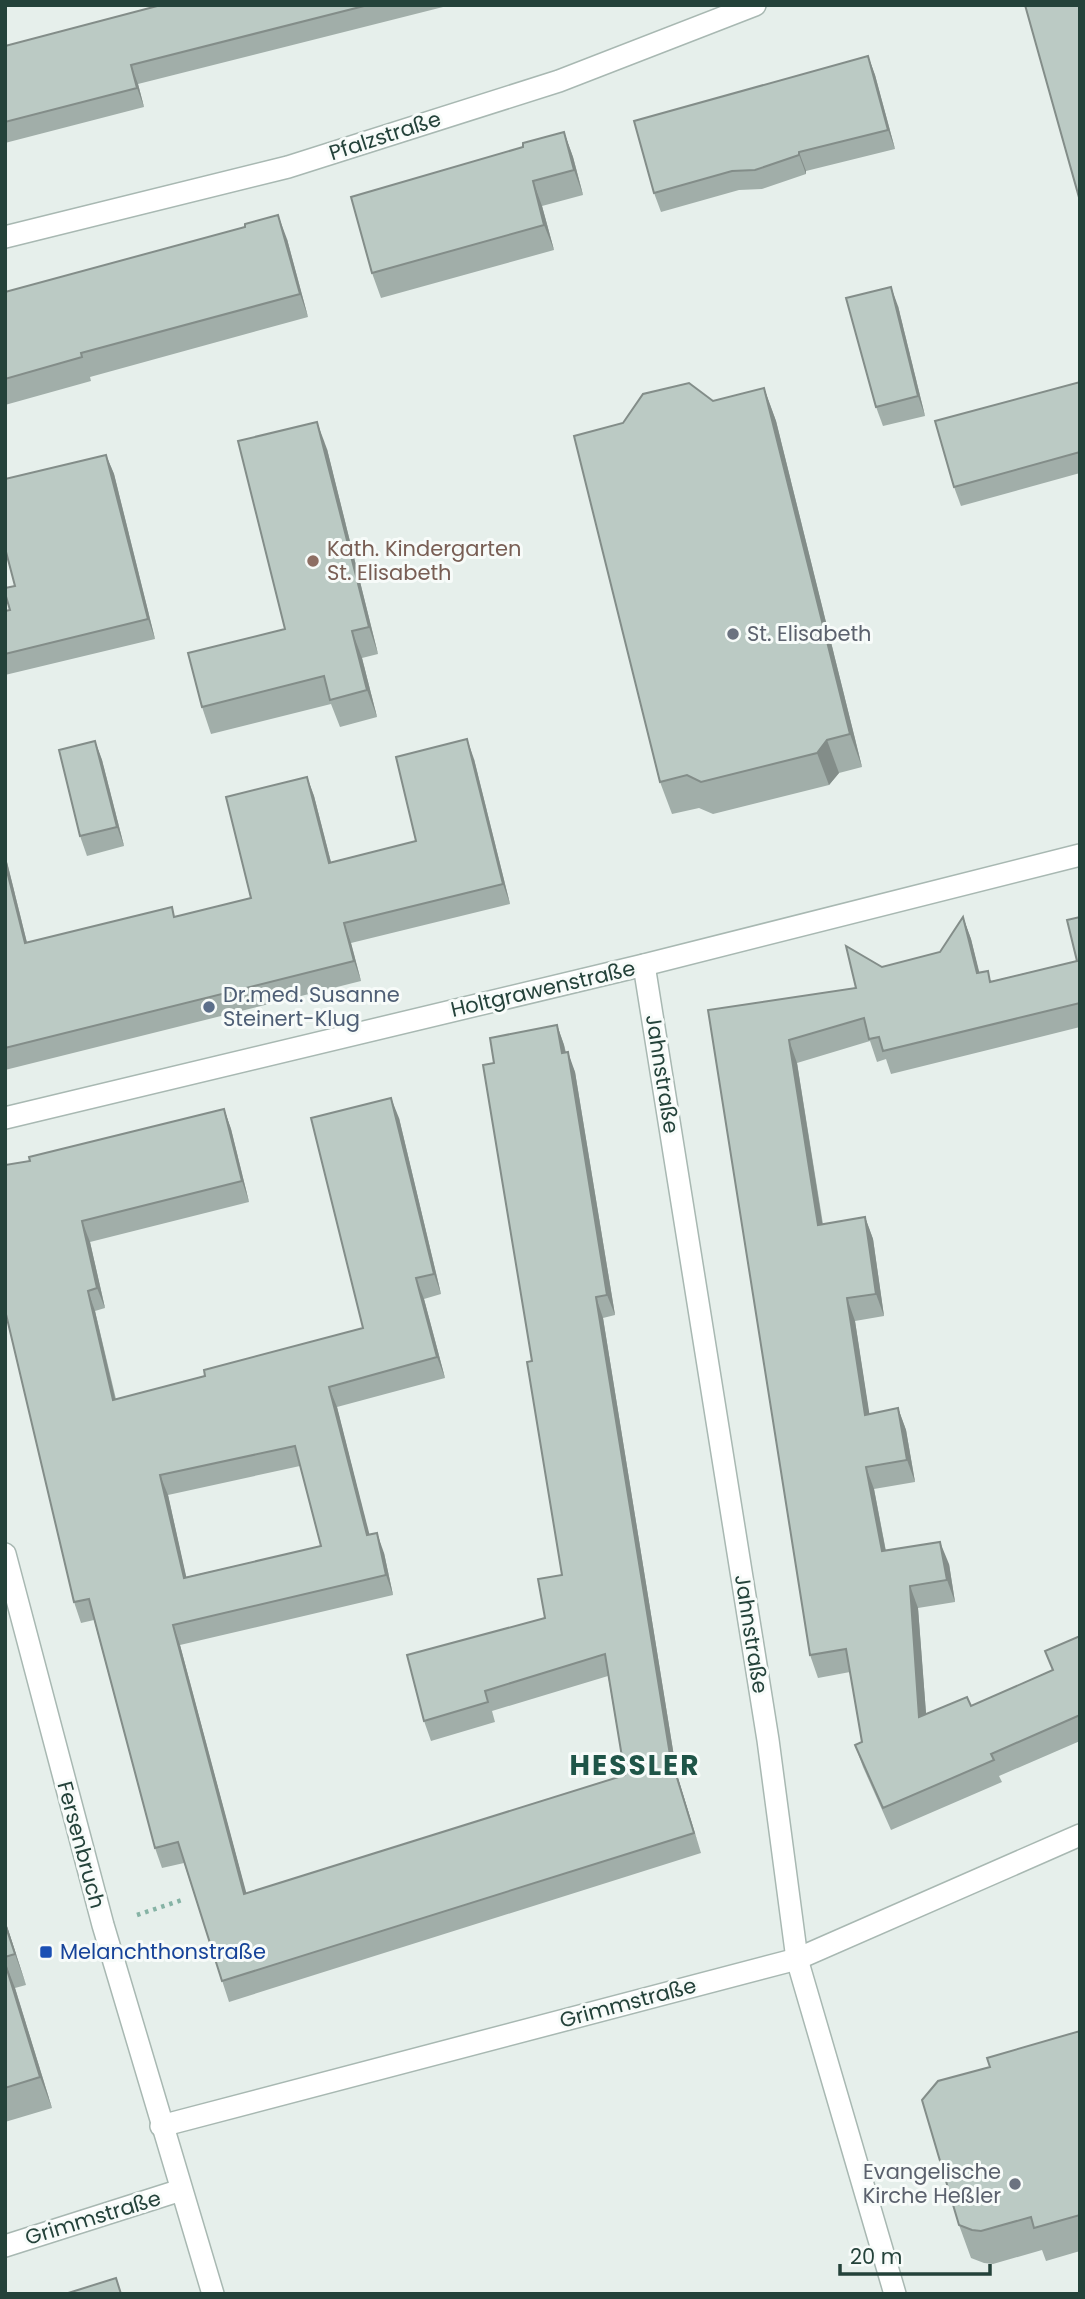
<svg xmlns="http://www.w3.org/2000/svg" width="1085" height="2299" font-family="Poppins,sans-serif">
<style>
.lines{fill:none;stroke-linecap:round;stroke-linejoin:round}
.minor-casing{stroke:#a8b8b2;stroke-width:24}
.path{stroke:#86b3a5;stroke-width:4.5;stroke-dasharray:3.5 5;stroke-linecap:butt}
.minor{stroke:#fff;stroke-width:21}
.wall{fill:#a1aea9;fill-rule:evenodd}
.shaded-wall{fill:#838d89}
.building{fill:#bbcac4;stroke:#838d89;stroke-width:2;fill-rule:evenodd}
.education-dot{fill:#8d6e63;stroke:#f7fbf9;stroke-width:2.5}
.worship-dot{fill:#6b7280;stroke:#f7fbf9;stroke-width:2.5}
.service-dot{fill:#5c6f8a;stroke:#f7fbf9;stroke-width:2.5}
.transit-dot{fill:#1a4fb4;stroke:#f7fbf9;stroke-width:2.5}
.labels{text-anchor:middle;stroke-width:6;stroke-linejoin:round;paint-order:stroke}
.street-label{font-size:21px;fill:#24423a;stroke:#f7fbf9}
.education-label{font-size:21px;fill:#785e54;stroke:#f7fbf9;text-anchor:start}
.worship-label{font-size:21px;fill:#5b616d;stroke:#f7fbf9;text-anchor:start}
.service-label{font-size:21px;fill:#4e5e75;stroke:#f7fbf9;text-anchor:start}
.transit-label{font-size:21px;fill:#164399;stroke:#f7fbf9;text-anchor:start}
.district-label{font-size:28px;font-weight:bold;letter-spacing:2px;fill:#1f5548;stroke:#f7fbf9}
</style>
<rect width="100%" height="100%" fill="#e6efeb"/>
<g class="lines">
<defs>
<g id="minor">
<path d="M5,237l283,-70 271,-86 196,-76"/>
<path d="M644,965l124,775 29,219 98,335"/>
<path d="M5,1118l639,-153 436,-110"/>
<path d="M5,1554l98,371 110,369"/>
<path d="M161,2126l636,-167 283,-124"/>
<path d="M5,2246l176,-56"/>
</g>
</defs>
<use href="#minor" class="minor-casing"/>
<path class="path" d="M137,1915l45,-15"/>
<use href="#minor" class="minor"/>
</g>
<g class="wall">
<path d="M161,5h290l-313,79 6,23 -139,36v-97z"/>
<path d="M868,56l7,19 20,74 -89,22v3l-44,15 -23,1 -78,22 -7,-19z"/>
<path d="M564,132l9,25 10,38 -41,11 12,44 -173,48 -9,-25 151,-126z"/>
<path d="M287,239l21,78 -218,60 1,4 -86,24v-113z"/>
<path d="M898,306l27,110 -42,10 -7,-19z"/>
<path d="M1080,382v91l-119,33 -7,-19z"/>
<path d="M764,388l12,33 86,346 -23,6 -10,12 -116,29 -14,-6 -27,6 -12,-32 53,-381z"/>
<path d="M327,449l51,205 -16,4 15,59 -37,10 -9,-23 -120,30 -9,-27 83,-78z"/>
<path d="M106,455l8,19 41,165 -150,36v-64l5,-1 5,-24z"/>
<path d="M95,741l7,19 22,86 -37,10 -7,-20z"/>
<path d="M474,759l36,145 -159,39 10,38 -356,89v-216l22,89 148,-26 76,-19 56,-121 7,19 17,66 85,-21z"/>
<path d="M963,917l8,22 8,34 13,8 85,-20 3,-44v110l-189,47 -5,-15 -9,3 -7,-21 -73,22 26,161 42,-7 8,22 11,77 -29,5 14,93 29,-6 8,22 9,52 -41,7 12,62 63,13 6,38 -37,6 8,106 45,-8 81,-36 28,-34v105l-81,35 3,6 -111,48 -28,-63 -8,-22 7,-3 -12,-70 -32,6 -8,-23 -102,-645 148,-22 26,-21 58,-15z"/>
<path d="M557,1025l7,20 2,7 9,20 40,243 -12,3 74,457 24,78 -472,149 -45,-139 -22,5 -7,-20 -61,-228 -13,3 -7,-21 -44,-441 194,-52 7,20 18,73 -159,40 15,66 -10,3 21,88 89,-23 158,-48 36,-210 42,176 -17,5 21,79 -108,29 32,128 15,18 9,42 -213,50 66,248 379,-118 -17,-99 -116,35 3,11 -64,19 -7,-20 121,-103 17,-43 -30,-214 -38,-298zM300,1466l21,80 -135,31 -18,-82z"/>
<path d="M5,1920l21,65 -11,3 37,120 -47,14z"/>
<path d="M1080,2031v220l-34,10 -4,-11 -49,14 -9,-1 -13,-5 -12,-33 31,-158z"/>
</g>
<g class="shaded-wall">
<path d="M868,56l7,19 20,74 -7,-19z"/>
<path d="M131,65l7,19 6,23 -7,-19z"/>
<path d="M564,132l9,25 10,38 -9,-25z"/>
<path d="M799,152l7,19v3l-7,-19z"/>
<path d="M533,181l9,25 12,44 -10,-25z"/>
<path d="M278,215l9,24 21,78 -8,-23z"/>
<path d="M891,287l7,19 27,110 -7,-20z"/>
<path d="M764,388l12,33 86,346 -12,-33z"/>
<path d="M317,422l10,27 51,205 -9,-27z"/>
<path d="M106,455l8,19 41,165 -7,-20z"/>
<path d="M352,631l10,27 15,59 -10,-27z"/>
<path d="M467,739l7,20 36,145 -7,-20z"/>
<path d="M827,740l12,33 -10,12 -12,-32z"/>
<path d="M95,741l7,19 22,86 -7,-19z"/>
<path d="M307,777l7,19 22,86 -7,-19z"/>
<path d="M5,854l27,109 -7,-20 -20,-80z"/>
<path d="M963,917l8,22 14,56 -8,-22z"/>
<path d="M344,923l7,20 10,38 -7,-20z"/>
<path d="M557,1025l7,20 5,28 -7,-20z"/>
<path d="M789,1040l8,23 29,184 -8,-22z"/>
<path d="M568,1052l7,20 40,243 -8,-20z"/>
<path d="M391,1098l8,20 42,176 -7,-20z"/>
<path d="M224,1109l7,20 18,73 -7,-21z"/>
<path d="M865,1217l8,22 11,77 -8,-22z"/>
<path d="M82,1221l8,21 15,66 -8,-20z"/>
<path d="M416,1278l8,21 21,79 -8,-21z"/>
<path d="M88,1291l7,20 25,109 -7,-20z"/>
<path d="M596,1297l7,21 74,457 24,78 -31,-98z"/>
<path d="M847,1298l8,23 18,116 -8,-22z"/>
<path d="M329,1387l8,20 38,149 -8,-21z"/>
<path d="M898,1408l8,22 9,52 -8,-22z"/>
<path d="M866,1467l8,22 16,85 -8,-23z"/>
<path d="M160,1475l8,20 23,103 -7,-20z"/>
<path d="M377,1533l7,20 9,42 -7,-20z"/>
<path d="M940,1542l9,22 6,38 -8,-22z"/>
<path d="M910,1586l8,22 10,131 -9,-22z"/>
<path d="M173,1625l7,20 72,269 -8,-20z"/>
<path d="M5,1920l21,65 -11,-31 -10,-30z"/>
<path d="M5,1962l10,26 37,120 -12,-31z"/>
</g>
<g class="building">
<path d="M161,5h207l-237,60 6,23 -132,34v-76z"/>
<path d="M1025,5h55v196z"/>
<path d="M868,56l20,74 -89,22v3l-44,15 -23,1 -78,22 -20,-72z"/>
<path d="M564,132l10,38 -41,11 11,44 -172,48 -21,-76 172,-50v-4z"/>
<path d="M278,215l22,79 -219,59 1,4 -77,22v-87l240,-65v-3z"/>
<path d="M891,287l27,109 -42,11 -30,-109z"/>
<path d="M1080,382v70l-126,35 -19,-66z"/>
<path d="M689,383l24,18 51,-13 86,346 -23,6 -10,13 -116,29 -14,-7 -27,7 -86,-346 49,-13 20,-29z"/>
<path d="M317,422l52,205 -17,4 15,59 -37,10 -6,-24 -122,31 -14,-54 97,-24 -47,-188z"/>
<path d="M106,455l42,164 -143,35v-43l5,-1 -5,-17v-5l10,-2 -10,-38v-69z"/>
<path d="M467,739l36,145 -159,39 10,38 -349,87v-185l20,80 147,-36 2,10 77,-19 -25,-101 81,-20 22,86 87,-22 -20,-84z"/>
<path d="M95,741l22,86 -37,9 -21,-86z"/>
<path d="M963,917l14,56 11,-2 2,11 87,-21 -10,-41 13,-3v86l-197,48 -4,-14 -10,2 -5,-21 -75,22 29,185 47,-8 11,77 -29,4 18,117 33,-7 9,52 -41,7 16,84 58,-9 7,38 -37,6 9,131 48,-20 4,9 82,-36 -8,-19 35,-15v79l-89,39 3,6 -111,48 -28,-63 7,-3 -16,-93 -36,6 -102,-645 148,-22 -10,-42 36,21 58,-15z"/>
<path d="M557,1025l5,28 6,-1 39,243 -11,2 74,458 24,78 -472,148 -44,-139 -23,6 -66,-249 -15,3 -69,-292v-145l25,-4 -1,-4 195,-48 18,72 -160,40 15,67 -9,3 25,109 92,-24 -1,-6 159,-42 -52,-210 80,-20 43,176 -18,4 21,79 -108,30 38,148 10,-2 9,42 -213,50 71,269 381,-119 -20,-121 -120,37 3,11 -64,19 -17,-66 138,-37 -7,-39 24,-4 -35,-213 5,-1 -49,-296 11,-2 -4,-25zM295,1446l26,100 -137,32 -24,-103z"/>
<path d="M5,1924l10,30 -10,3z"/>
<path d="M5,1963l35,114 -35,11z"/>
<path d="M1080,2031v184l-46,13 -3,-11 -50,14 -9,-1 -13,-5 -37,-125 16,-19 52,-14 -3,-9z"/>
<path d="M116,2278l5,16h-56z"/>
</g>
<circle class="education-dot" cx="313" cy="561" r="7"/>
<g class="worship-dot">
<circle cx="733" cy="634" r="7"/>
<circle cx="1015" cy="2184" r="7"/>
</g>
<circle class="service-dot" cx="209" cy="1007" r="7"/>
<rect class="transit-dot" x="39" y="1945" width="14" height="14" rx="3.5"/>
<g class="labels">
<g class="street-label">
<text transform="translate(385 136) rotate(-18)" y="7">Pfalzstraße</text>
<text transform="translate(543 989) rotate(-13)" y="7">Holtgrawenstraße</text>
<text transform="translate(662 1074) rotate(81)" y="7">Jahnstraße</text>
<text transform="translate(751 1634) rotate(81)" y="7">Jahnstraße</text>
<text transform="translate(81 1845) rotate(75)" y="7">Fersenbruch</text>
<text transform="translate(628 2003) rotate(-15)" y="7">Grimmstraße</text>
<text transform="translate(93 2218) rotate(-17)" y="7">Grimmstraße</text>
</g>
<g class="education-label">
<text x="327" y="556">Kath. Kindergarten<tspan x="327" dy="24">St. Elisabeth</tspan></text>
</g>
<g class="worship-label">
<text x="747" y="641">St. Elisabeth</text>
<text x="1001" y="2179" text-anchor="end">Evangelische<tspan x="1001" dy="24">Kirche Heßler</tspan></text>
</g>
<g class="service-label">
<text x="223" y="1002">Dr.med. Susanne<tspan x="223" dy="24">Steinert-Klug</tspan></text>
</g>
<g class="transit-label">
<text x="60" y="1959">Melanchthonstraße</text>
</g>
<g class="district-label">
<text x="635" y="1775">HESSLER</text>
</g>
</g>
<rect width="1085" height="2299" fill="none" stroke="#24423a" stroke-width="14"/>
<path d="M840 2264v10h150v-10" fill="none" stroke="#24423a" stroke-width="3.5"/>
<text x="850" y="2264" font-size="21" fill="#24423a" stroke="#f7fbf9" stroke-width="5" paint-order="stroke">20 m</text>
</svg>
